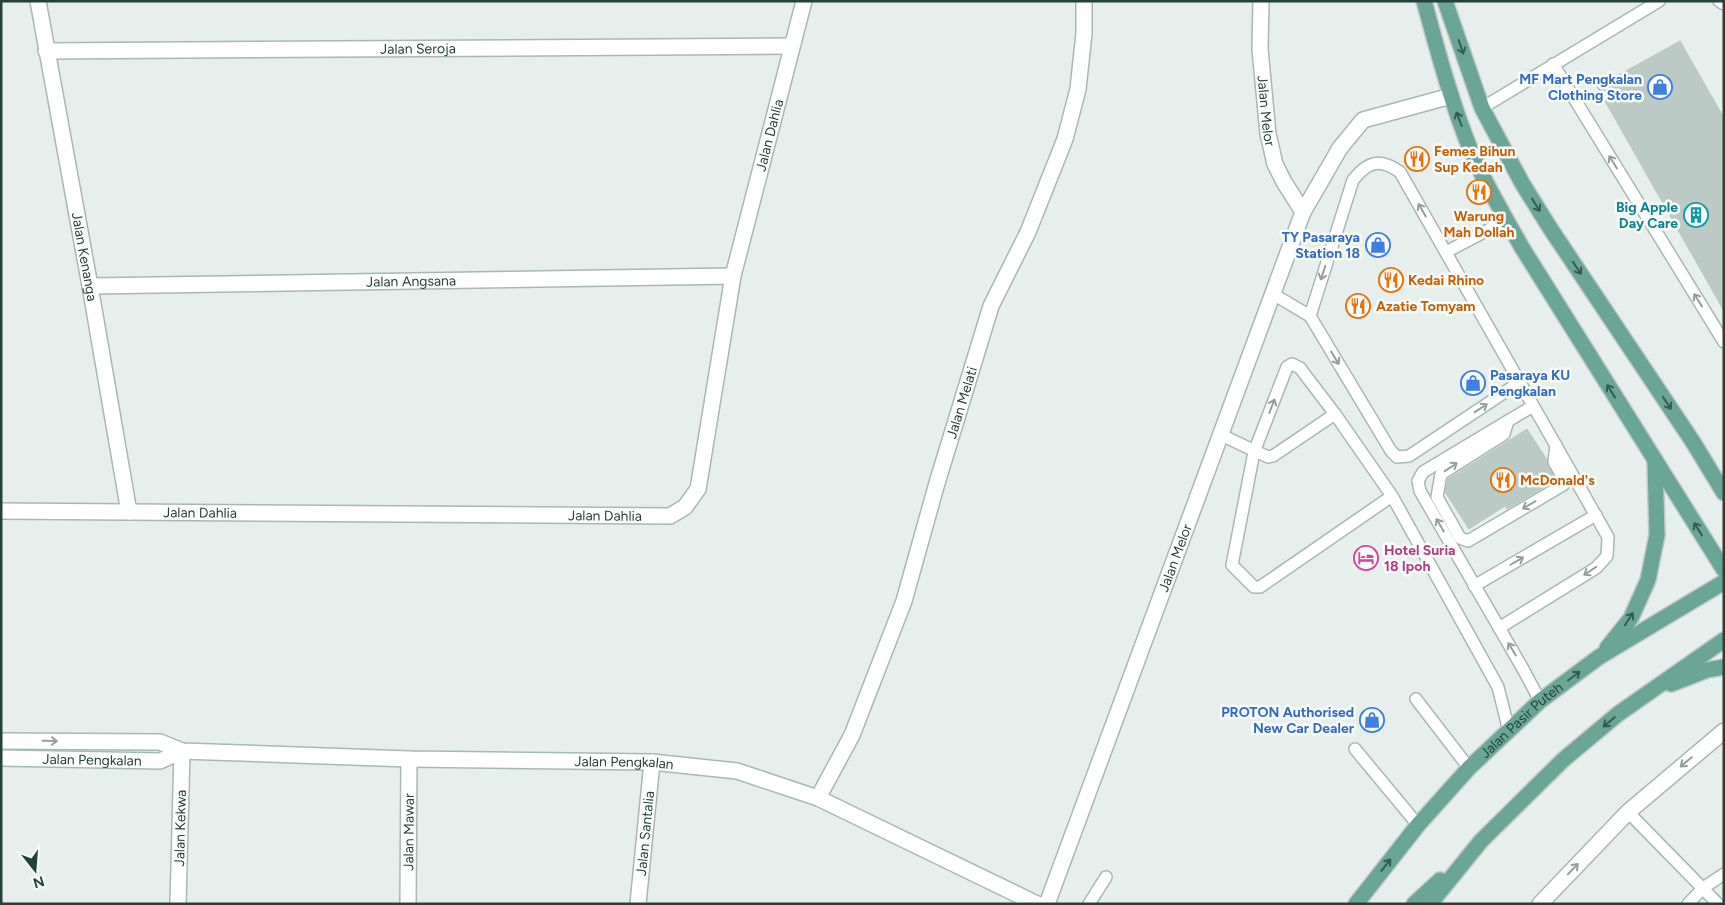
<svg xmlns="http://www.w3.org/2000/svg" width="1725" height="905" font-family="Figtree,sans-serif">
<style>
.building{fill:#bbcac4;stroke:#b8c9c2}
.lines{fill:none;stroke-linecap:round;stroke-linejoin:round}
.lane-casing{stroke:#a8b8b2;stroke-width:14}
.street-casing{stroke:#a8b8b2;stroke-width:18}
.secondary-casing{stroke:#a4bbb3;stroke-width:18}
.primary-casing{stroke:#c2cac8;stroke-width:18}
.lane{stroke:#fff;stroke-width:11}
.street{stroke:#fff;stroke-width:15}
.secondary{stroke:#fff;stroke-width:15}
.primary{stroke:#6aa596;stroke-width:15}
.oneway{stroke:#365b51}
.oneway2{stroke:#92a09c}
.labels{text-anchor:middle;stroke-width:5;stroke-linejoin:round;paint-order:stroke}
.street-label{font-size:14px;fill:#24423a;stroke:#f7fbf9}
.shop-label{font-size:14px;font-weight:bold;fill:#366cbe;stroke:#f7fbf9;text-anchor:end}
.food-label{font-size:14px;font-weight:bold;fill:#c56008;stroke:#f7fbf9;text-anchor:start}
.culture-label{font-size:14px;font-weight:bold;fill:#0d838f;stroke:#f7fbf9;text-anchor:end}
.hotel-label{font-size:14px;font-weight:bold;fill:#b23c85;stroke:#f7fbf9;text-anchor:start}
</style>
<rect width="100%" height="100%" fill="#e6efeb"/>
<g class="building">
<path d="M1680,41l44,77v193l-127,-224z"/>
<path d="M1527,429l20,31 1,6 8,14 -49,29 -2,-3 -36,23 -24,-37 3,-13z"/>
</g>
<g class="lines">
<defs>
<g id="lane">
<path d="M1719,1l5,3"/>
<path d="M1553,64l171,278"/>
<path d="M1482,108l177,-107"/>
<path d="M1446,252l61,-32"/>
<path d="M1273,294l37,22 81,135 6,6 12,-1 111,-74"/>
<path d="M1310,316l43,-136c15,-19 27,-22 47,-8l208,365 -1,19 -11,12 -97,60"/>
<path d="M1533,406l-110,66 -5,9 2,10 103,178 17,32"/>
<path d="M1508,421l-4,13 -63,40 -4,23 23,41 8,3 95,-56 2,-4 -11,-19 2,-17"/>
<path d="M1221,435l47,22 5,-1 62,-42"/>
<path d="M1392,496l-132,91h-6l-22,-22 22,-113 33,-85 5,-3 8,4 35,46 57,82 106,191 11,44"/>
<path d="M1474,586l122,-71"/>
<path d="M1416,699l53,69"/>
<path d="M1355,749l63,76"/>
<path d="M1628,812l90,92"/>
<path d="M1089,904l17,-27"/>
<path d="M1688,904l15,-16 21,-14"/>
</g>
<g id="street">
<path id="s1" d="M38,1l52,285 39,226"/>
<path id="s2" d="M1261,1l-1,48 8,85 7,30 9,18 19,30"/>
<path id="s3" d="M46,51l745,-5"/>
<path id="s4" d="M90,286l643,-10"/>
<path id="s5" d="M1,511l669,5 15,-9 13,-18 35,-213 71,-275"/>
<path id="s6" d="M818,798l34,-63 52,-134 33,-118 54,-177 37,-74 37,-93 13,-50 6,-56v-32"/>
<path id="s7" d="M178,904l4,-153"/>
<path id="s8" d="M408,904l1,-145"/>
<path id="s9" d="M638,904l14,-142"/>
<path id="s10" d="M1047,904l256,-692 37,-64 23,-28 88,-24"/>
<path d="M1540,904l88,-92 96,-81"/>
</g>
<g id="secondary">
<path id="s11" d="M1,741l159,1 22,9 227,8 243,3 85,9 81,27 219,106"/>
<path id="s12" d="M1,758l159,3 22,-10"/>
</g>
<g id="primary">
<path d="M1424,1c14,51 27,101 47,150 14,33 33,64 50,95l203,324"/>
<path d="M1445,1l37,107 40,75 28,45 143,214 31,51"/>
<path d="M1607,648l24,-30 17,-38 9,-45 -2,-73"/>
<path d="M1671,684l36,-14 17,-3"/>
<path id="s13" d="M1356,904l62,-79 51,-57 71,-67 59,-44 125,-75"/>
<path d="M1414,904l26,-24"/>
<path d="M1430,904l51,-63 82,-81 55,-46 106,-74"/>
</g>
</defs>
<use href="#lane" class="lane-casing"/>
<use href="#street" class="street-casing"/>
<use href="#secondary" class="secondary-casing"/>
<use href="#primary" class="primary-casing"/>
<use href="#lane" class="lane"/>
<use href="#street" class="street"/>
<use href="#secondary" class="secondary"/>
<use href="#primary" class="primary"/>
</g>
<defs><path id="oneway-shaft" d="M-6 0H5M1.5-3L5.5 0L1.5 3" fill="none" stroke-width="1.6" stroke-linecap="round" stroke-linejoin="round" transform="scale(1.25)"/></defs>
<g class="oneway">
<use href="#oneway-shaft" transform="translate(1461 47) rotate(71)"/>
<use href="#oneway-shaft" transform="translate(1459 119) rotate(-111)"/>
<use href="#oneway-shaft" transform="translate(1536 205) rotate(58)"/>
<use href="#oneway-shaft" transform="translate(1577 268) rotate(56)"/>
<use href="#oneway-shaft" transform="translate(1611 391) rotate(-122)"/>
<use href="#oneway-shaft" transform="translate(1667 403) rotate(56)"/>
<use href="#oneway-shaft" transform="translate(1698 529) rotate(-122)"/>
<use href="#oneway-shaft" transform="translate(1629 619) rotate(-57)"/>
<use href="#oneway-shaft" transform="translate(1574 676) rotate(-37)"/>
<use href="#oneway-shaft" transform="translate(1609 722) rotate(140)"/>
<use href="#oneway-shaft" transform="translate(1386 865) rotate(-52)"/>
</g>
<g class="oneway2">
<use href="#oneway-shaft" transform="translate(1613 162) rotate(-122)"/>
<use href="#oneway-shaft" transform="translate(1422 210) rotate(-120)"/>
<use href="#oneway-shaft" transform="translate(1323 273) rotate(108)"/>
<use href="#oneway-shaft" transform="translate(1698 300) rotate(-122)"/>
<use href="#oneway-shaft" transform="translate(1335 358) rotate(59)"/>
<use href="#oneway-shaft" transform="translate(1272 406) rotate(-69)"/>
<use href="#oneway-shaft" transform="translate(1481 408) rotate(-33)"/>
<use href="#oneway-shaft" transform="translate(1451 467) rotate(-33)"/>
<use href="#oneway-shaft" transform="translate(1529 505) rotate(150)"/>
<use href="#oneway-shaft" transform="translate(1440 525) rotate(-120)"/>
<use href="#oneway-shaft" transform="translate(1517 561) rotate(-30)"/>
<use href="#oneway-shaft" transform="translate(1590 571) rotate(146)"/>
<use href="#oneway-shaft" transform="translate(1512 649) rotate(-121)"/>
<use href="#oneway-shaft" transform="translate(50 741) rotate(1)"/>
<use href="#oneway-shaft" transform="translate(1686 762) rotate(140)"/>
<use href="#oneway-shaft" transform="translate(1573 869) rotate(-46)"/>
</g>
<defs>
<symbol id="shop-ring" viewBox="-11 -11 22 22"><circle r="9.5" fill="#f7fbf9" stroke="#3f7fe0" stroke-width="1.5"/><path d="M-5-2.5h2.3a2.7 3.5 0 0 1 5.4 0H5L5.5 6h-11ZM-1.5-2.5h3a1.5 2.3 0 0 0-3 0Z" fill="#3f7fe0"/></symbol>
<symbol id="restaurant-ring" viewBox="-11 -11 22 22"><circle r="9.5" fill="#f7fbf9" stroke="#e8710a" stroke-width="1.5"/><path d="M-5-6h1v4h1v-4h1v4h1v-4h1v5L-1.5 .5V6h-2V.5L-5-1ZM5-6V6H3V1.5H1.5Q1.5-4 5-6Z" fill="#e8710a"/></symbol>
<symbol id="building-ring" viewBox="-11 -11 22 22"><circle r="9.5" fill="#f7fbf9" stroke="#0f9aa8" stroke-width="1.5"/><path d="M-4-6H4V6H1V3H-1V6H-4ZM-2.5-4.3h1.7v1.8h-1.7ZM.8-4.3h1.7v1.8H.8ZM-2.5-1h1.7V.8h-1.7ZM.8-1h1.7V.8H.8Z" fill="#0f9aa8"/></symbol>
<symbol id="hotel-ring" viewBox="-11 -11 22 22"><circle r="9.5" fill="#f7fbf9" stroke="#d1479c" stroke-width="1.5"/><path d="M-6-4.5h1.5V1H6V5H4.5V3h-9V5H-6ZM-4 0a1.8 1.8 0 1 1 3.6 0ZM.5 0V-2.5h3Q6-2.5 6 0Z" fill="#d1479c"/></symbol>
</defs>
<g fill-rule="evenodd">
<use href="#shop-ring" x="1646" y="73" width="28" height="28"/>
<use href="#restaurant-ring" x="1403" y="145" width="28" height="28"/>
<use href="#restaurant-ring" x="1465" y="178" width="28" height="28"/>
<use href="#building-ring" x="1682" y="201" width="28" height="28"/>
<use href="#shop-ring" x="1364" y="231" width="28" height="28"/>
<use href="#restaurant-ring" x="1377" y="266" width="28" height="28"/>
<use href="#restaurant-ring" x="1344" y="292" width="28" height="28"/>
<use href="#shop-ring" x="1459" y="369" width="28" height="28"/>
<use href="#restaurant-ring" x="1489" y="466" width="28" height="28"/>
<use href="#hotel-ring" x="1352" y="544" width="28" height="28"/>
<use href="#shop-ring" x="1358" y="706" width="28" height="28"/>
</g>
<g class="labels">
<g class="street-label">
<text dy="5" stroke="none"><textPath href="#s3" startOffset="372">Jalan Seroja</textPath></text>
<text dy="5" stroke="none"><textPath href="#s2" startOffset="110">Jalan Melor</textPath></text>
<text dy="5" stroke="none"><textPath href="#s5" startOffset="1070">Jalan Dahlia</textPath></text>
<text dy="5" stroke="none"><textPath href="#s1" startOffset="260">Jalan Kenanga</textPath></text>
<text dy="5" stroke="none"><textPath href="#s4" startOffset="321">Jalan Angsana</textPath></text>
<text dy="5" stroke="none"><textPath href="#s6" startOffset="422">Jalan Melati</textPath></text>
<text dy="5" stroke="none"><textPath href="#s5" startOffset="199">Jalan Dahlia</textPath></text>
<text dy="5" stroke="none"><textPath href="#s5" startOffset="604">Jalan Dahlia</textPath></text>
<text dy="5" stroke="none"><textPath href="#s10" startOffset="369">Jalan Melor</textPath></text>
<text dy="5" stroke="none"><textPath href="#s13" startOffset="248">Jalan Pasir Puteh</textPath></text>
<text dy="5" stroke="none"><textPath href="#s12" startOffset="91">Jalan Pengkalan</textPath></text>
<text dy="5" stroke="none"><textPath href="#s11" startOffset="625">Jalan Pengkalan</textPath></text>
<text dy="5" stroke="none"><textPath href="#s7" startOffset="76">Jalan Kekwa</textPath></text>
<text dy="5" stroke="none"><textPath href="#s8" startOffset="72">Jalan Mawar</textPath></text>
<text dy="5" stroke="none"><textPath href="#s9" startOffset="71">Jalan Santalia</textPath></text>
</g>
<g class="shop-label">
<text x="1642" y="84">MF Mart Pengkalan<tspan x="1642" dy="16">Clothing Store</tspan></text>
<text x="1360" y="242">TY Pasaraya<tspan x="1360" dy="16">Station 18</tspan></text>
<text x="1490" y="380" text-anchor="start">Pasaraya KU<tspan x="1490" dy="16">Pengkalan</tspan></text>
<text x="1354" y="717">PROTON Authorised<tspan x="1354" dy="16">New Car Dealer</tspan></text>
</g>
<g class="food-label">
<text x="1434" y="156">Femes Bihun<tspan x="1434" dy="16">Sup Kedah</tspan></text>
<text x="1479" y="221" text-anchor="middle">Warung<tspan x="1479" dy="16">Mah Dollah</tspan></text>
<text x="1408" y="285">Kedai Rhino</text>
<text x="1376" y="311">Azatie Tomyam</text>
<text x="1520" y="485">McDonald's</text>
</g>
<g class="culture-label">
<text x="1678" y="212">Big Apple<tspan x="1678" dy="16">Day Care</tspan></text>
</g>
<g class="hotel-label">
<text x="1384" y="555">Hotel Suria<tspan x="1384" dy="16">18 Ipoh</tspan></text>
</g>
</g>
<rect width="1725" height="905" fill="none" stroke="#24423a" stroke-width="5"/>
<g transform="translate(35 870) rotate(163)" stroke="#f7fbf9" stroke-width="4" paint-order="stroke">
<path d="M0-4L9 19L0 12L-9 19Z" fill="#24423a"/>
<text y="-8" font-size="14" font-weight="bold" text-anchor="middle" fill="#24423a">N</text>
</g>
</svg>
